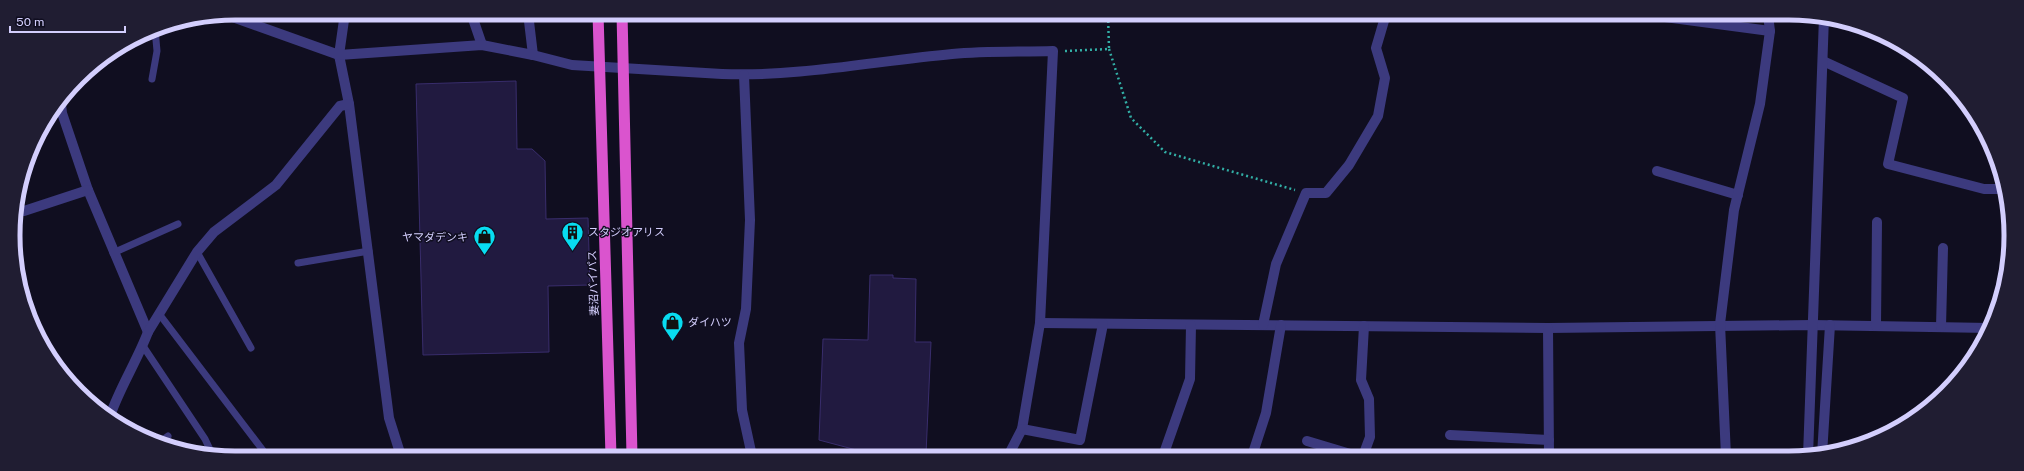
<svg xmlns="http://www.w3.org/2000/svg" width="2024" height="471" font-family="'Public Sans','Noto Sans JP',sans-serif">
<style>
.building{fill:#211a40;stroke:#392d6c}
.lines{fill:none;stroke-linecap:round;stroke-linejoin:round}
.path{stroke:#32aea5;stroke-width:2.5;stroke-dasharray:2 3;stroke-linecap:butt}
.service{stroke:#3c3a7e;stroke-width:7}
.minor{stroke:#3c3a7e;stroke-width:10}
.tertiary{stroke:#3c3a7e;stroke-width:10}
.trunk{stroke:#da54ce;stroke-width:11}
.labels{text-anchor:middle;stroke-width:3;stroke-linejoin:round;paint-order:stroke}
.poi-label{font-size:11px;fill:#d3cefd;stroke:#100e20;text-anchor:start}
.street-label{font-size:11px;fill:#d3cefd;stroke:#100e20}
.rim{fill:none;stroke:#d3cefd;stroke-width:5}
</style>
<rect width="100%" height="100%" fill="#100e20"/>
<g class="building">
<path d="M516,81l1,68h15l13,12 1,58 42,-1 2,67 -42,1 1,66 -126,3 -7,-271z"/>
<path d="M870,275h23v3l23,1 -1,63h16l-5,112 -62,-2 -45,-12 4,-101 45,1z"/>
</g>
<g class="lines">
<g class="path">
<path d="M1109,49l22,69 34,34 130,38"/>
<path d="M1065,51l44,-2 -1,-35"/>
</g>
<g class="service">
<path d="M152,79l5,-28 -2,-22"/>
<path d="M197,252l54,96"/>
<path d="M113,253l65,-29"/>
<path d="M298,263l71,-12"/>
<path d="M160,315l105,138 -5,3"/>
<path d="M143,346l62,93 8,17"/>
<path d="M161,441l7,-5"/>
</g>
<g class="minor">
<path d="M345,13l-6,42 10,49 40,314 12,38"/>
<path d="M471,13l11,32"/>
<path d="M528,13l5,42"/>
<path d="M227,15l112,40 143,-10 51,10 39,10 150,9c77,3 153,-13 230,-20 33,-3 67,-2 101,-3l-13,272 -18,106 -14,27"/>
<path d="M1650,15l120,16"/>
<path d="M1823,61l80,37 -15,66 96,25h20"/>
<path d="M744,75l6,145 -4,89 -7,34 3,67 10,46"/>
<path d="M61,104l1,9 26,77 60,142"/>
<path d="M1657,171l81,24"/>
<path d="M24,211l64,-21"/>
<path d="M1040,323l508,5 264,-3 178,3"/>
<path d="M1263,325l13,-61 30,-71h20l23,-28 29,-49 7,-38 -9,-30 10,-34"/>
<path d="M1876,326l1,-104"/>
<path d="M1941,327l2,-79"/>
<path d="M1548,328l1,128"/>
<path d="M110,416c10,-29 27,-55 38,-84l49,-80 17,-20 62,-47 64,-79 9,-2"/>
<path d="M1022,429l58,11 23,-116"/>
<path d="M1450,435l99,5"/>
<path d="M1307,441l50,15"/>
<path d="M1822,455l8,-130"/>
<path d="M1163,456l27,-77 1,-54"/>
<path d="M1252,456l14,-43 15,-88"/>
<path d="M1363,456l7,-19 -1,-38 -8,-19 3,-54"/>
<path d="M1726,456l-6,-132 14,-114 26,-106 10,-73 -2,-16"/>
</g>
<path class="tertiary" d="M1808,456l16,-439"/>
<g class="trunk">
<path d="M598,13l13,443"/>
<path d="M622,13l10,443"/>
</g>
</g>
<defs>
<symbol id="building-pin" viewBox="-11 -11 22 30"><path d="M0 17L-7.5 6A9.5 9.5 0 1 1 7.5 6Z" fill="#08dcf0" stroke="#100e20"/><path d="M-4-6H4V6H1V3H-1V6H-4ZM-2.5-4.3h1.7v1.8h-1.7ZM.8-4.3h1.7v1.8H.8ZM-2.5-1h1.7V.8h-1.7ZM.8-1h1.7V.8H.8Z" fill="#111"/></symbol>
<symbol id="shop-pin" viewBox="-11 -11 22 30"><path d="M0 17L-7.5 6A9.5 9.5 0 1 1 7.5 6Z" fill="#08dcf0" stroke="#100e20"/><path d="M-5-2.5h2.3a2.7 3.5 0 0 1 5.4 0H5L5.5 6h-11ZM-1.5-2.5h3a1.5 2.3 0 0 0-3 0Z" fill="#111"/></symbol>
</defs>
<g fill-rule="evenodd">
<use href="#building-pin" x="560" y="220" width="25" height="34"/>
<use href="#shop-pin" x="472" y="224" width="25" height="34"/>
<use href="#shop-pin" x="660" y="310" width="25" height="34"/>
</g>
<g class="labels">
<g class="poi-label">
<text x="588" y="236">スタジオアリス</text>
<text x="468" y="241" text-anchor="end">ヤマダデンキ</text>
<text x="688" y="326">ダイハツ</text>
</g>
<g class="street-label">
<text transform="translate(593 283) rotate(-92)" y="4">妻沼バイパス</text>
</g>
</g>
<path d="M0 0H2024V471H0ZM235 20H1789A215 215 0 0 1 2004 235V236A215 215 0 0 1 1789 451H235A215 215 0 0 1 20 236V235A215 215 0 0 1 235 20Z" fill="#201d32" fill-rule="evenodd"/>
<path class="rim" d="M235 20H1789A215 215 0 0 1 2004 235V236A215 215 0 0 1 1789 451H235A215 215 0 0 1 20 236V235A215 215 0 0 1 235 20Z"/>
<path d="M10 26v6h115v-6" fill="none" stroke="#d3cefd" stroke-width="2"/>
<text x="16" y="26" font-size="12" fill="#d3cefd" stroke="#100e20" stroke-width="3" paint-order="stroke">50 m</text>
</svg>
